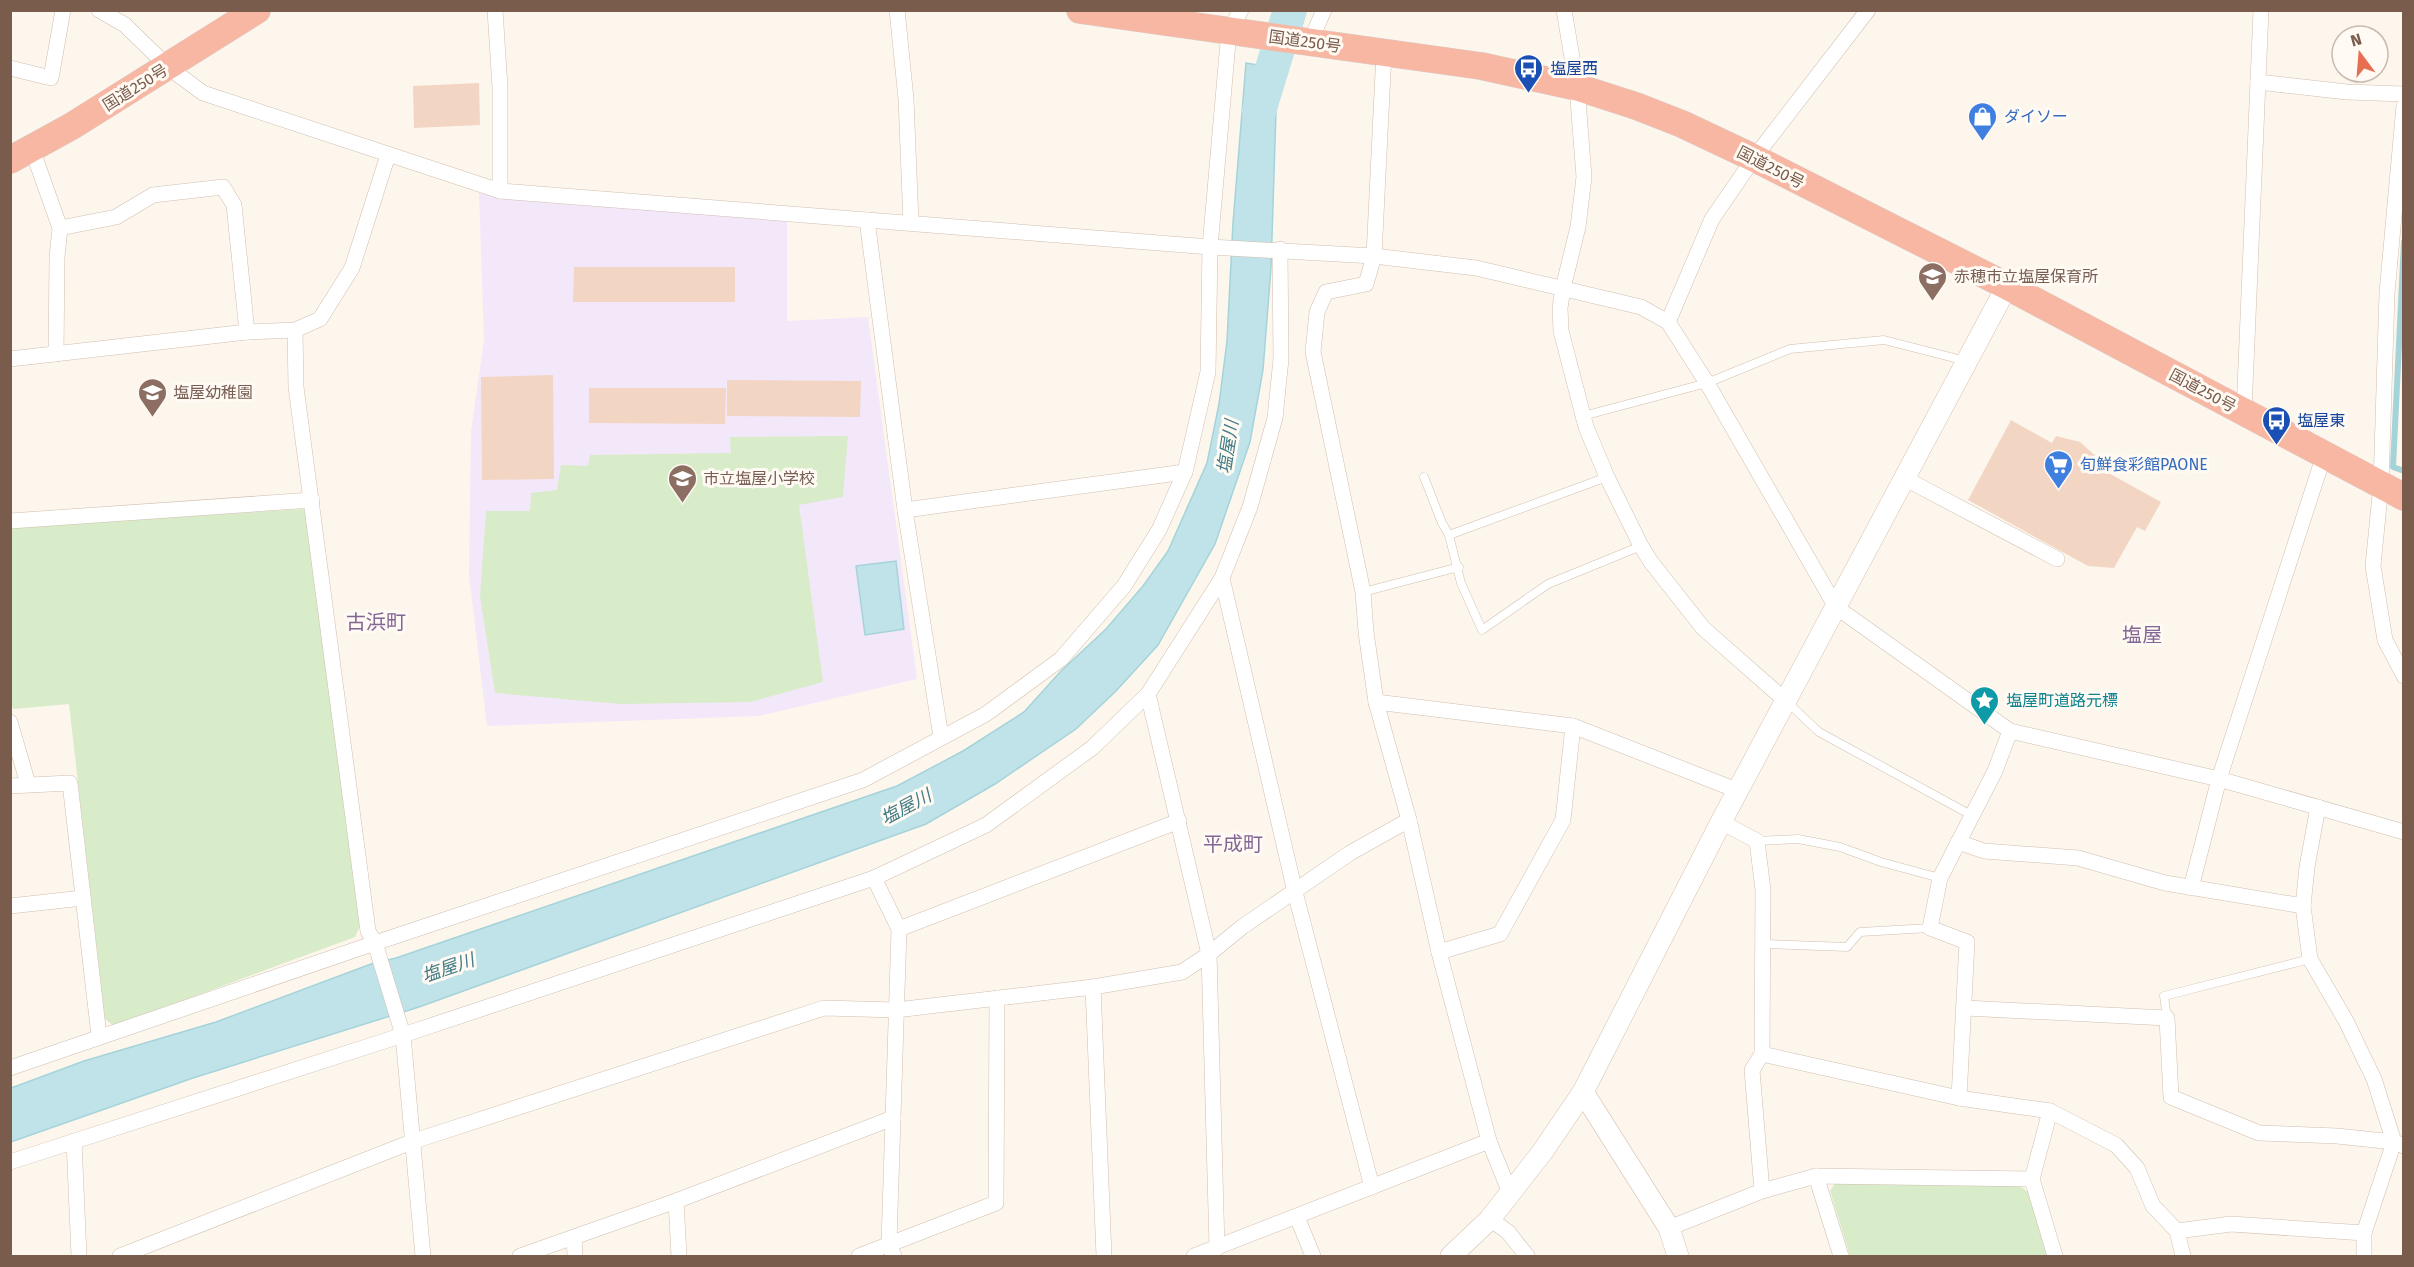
<svg xmlns="http://www.w3.org/2000/svg" width="2414" height="1267" font-family="'Fira Sans','Noto Sans JP',sans-serif">
<style>
.education{fill:#f3e8fa}
.green{fill:#d8ecc9}
.water{fill:#bfe3e8;stroke:#a5d3da;stroke-width:1.5}
.lines{fill:none;stroke-linecap:round;stroke-linejoin:round}
.stream{stroke:#a5d3da;stroke-width:6}
.river{stroke:#bfe3e8;stroke-width:34}
.building{fill:#f3d5c3}
.lane-casing{stroke:#d1beb0;stroke-width:9}
.street-casing{stroke:#d1beb0;stroke-width:16}
.secondary-casing{stroke:#d6c0b0;stroke-width:22}
.highway-casing{stroke:#dad1cd;stroke-width:28}
.lane{stroke:#fff;stroke-width:8}
.street{stroke:#fff;stroke-width:15}
.secondary{stroke:#fff;stroke-width:21}
.highway{stroke:#f7b7a3;stroke-width:27}
.labels{text-anchor:middle;stroke-width:6;stroke-linejoin:round;paint-order:stroke}
.street-label{font-size:16px;fill:#7a5c4d;stroke:#fffaf3}
.transit-label{font-size:16px;fill:#164399;stroke:#fffaf3;text-anchor:start}
.shop-label{font-size:16px;fill:#366cbe;stroke:#fffaf3;text-anchor:start}
.education-label{font-size:16px;fill:#785e54;stroke:#fffaf3;text-anchor:start}
.culture-label{font-size:16px;fill:#0d838f;stroke:#fffaf3;text-anchor:start}
.water-label{font-size:18px;font-style:italic;fill:#437c86;stroke:#fffaf3}
.quarter-label{font-size:20px;fill:#846695;stroke:#fffaf3}
</style>
<rect width="100%" height="100%" fill="#fdf6ec"/>
<path class="education" d="M479,193l308,28v100l81,-4 49,362 -158,37 -272,10 -18,-151 2,-144 13,-91z"/>
<g class="green">
<path d="M848,436l-5,61 -44,8 24,177 -73,20 -129,2 -126,-11 -15,-97 6,-85h44l1,-18 26,-3 4,-25 27,1 2,-11 141,-2 -1,-16z"/>
<path d="M303,509l8,10 51,403 -7,15 -241,89 -9,-7 -36,-315 -56,5 -2,-9 -1,-173z"/>
<path d="M1836,1182l184,4 8,6 20,64h-198l-20,-65z"/>
</g>
<g class="water">
<path d="M1246,63l40,7 -10,41 -5,157 -8,102 -13,72 -35,102 -57,101 -42,46 -40,38 -81,55 -69,40 -507,183 -226,71 -182,64v-54l73,-27 132,-39 155,-58 25,-6 501,-172 66,-35 61,-39 37,-41 45,-42 37,-43 25,-35 39,-88 12,-59 8,-63 6,-118z"/>
<path d="M896,561l8,68 -39,6 -9,-69z"/>
</g>
<g class="lines">
<path class="stream" d="M2404,242l-11,225 11,4"/>
<path class="river" d="M1259,111l31,-101"/>
</g>
<g class="building">
<path d="M479,83l1,42 -66,3 -1,-42z"/>
<path d="M574,267h161v35h-162z"/>
<path d="M553,375l1,104 -72,1 -1,-103z"/>
<path d="M727,380l134,1 -1,36 -133,-1z"/>
<path d="M589,388h137l-1,36 -136,-1z"/>
<path d="M2011,420l41,23 4,-7 24,6 18,16 -4,7 67,37 -16,29 -8,-4 -23,41 -26,-2 -120,-66z"/>
</g>
<g class="lines">
<defs>
<g id="lane">
<path d="M1583,416l124,-33 83,-34 94,-9 82,21"/>
<path d="M1424,477l18,46 7,12 12,48 21,47 66,-46 93,-38"/>
<path d="M1449,535l158,-58"/>
<path d="M1363,592l96,-25"/>
<path d="M1787,702l32,30 152,83"/>
<path d="M1757,841l41,-2 42,8 41,15 59,16"/>
<path d="M1763,944l84,3 13,-15 70,-4"/>
<path d="M2167,1018l-3,-22 146,-37"/>
</g>
<g id="street">
<path d="M99,10l26,15 43,42 35,26 297,98 710,56 164,9 102,12 165,39 27,15 39,61 129,224 174,124 209,48 185,53"/>
<path d="M495,10l5,77v104"/>
<path d="M897,10l9,89 5,124"/>
<path d="M1564,10l13,77 7,90 -6,50 -15,61 -3,20 1,23 25,96 21,50 34,69 10,16 52,66 83,73"/>
<path d="M1310,42l14,-32"/>
<path d="M1384,52l-10,204 -8,28 -40,8 -9,20 -4,40 50,240 3,40 10,70 33,118 30,132 50,189 21,52"/>
<path d="M10,68l41,10 12,-68"/>
<path d="M2258,82l89,10 57,2"/>
<path d="M2404,106l-17,187 -6,192 -8,81 12,74 19,36"/>
<path d="M32,149l28,79 -3,29 -1,97"/>
<path d="M867,220l38,290 36,227"/>
<path d="M60,228l56,-11 37,-22 70,-8 11,18 13,127"/>
<path d="M1668,322l44,-103 42,-61 114,-148"/>
<path d="M295,330l1,57 72,544 7,12 28,92 20,221"/>
<path d="M10,359l237,-27 48,-2 25,-11 32,-51 36,-113"/>
<path d="M2244,412l17,-402"/>
<path d="M1904,478l153,81"/>
<path d="M905,510l280,-38"/>
<path d="M10,521l302,-21"/>
<path d="M1222,578l73,314 77,295"/>
<path d="M1148,694l61,260 8,294"/>
<path d="M1376,702l197,24 166,65"/>
<path d="M10,722l18,62"/>
<path d="M10,786l60,-3 29,253"/>
<path d="M2318,807l-11,60 -4,39 7,53 36,62 28,58 20,63 -30,91v23"/>
<path d="M1721,822l36,19 6,49 -1,164 -10,16 10,121"/>
<path d="M1958,842l26,9 94,7 87,25 138,23"/>
<path d="M874,878l25,51 -10,315 5,12"/>
<path d="M2191,888l28,-109 105,-324"/>
<path d="M10,906l73,-8"/>
<path d="M899,929l280,-108"/>
<path d="M1439,952l61,-18 63,-114 10,-94"/>
<path d="M1093,987l11,269"/>
<path d="M1965,1008l202,10 4,79 88,36 78,3 57,6 10,4"/>
<path d="M1762,1054l197,44 91,13 66,34 21,23 16,38 24,25 6,25"/>
<path d="M10,1068l365,-125 488,-163 123,-66 75,-55 63,-73 35,-56 26,-58 23,-100 2,-125 19,-216 12,-21"/>
<path d="M1959,1098l8,-156 -37,-14 10,-50 55,-107 15,-40"/>
<path d="M2050,1111l-18,68 23,77"/>
<path d="M74,1141l5,115"/>
<path d="M10,1162l393,-127 471,-157 112,-53 106,-77 56,-54 74,-116 28,-71 25,-89 6,-59 -1,-110"/>
<path d="M1816,1176l25,80"/>
<path d="M676,1201l3,55"/>
<path d="M1297,1217l16,39"/>
<path d="M1490,1219l18,13 19,24"/>
<path d="M1669,1228l93,-37 54,-15 216,3"/>
<path d="M2177,1231l54,-7 133,9"/>
<path d="M574,1237l1,19"/>
<path d="M120,1256l294,-115 410,-133 72,2 197,-23 89,-15 27,-18 33,-27 108,-74 59,-33"/>
<path d="M520,1256l156,-55 217,-83"/>
<path d="M859,1256l137,-53 1,-205"/>
<path d="M1194,1256l295,-115"/>
</g>
<g id="secondary">
<path d="M1583,1092l86,136 9,28"/>
<path d="M1451,1256l39,-37 53,-68 40,-59 138,-270 286,-536"/>
</g>
<g id="highway">
<path d="M1080,10l401,56 96,21 59,19 46,18 72,34 253,128 397,211"/>
<path d="M10,160l62,-34 185,-116"/>
</g>
</defs>
<use href="#lane" class="lane-casing"/>
<use href="#street" class="street-casing"/>
<use href="#secondary" class="secondary-casing"/>
<use href="#highway" class="highway-casing"/>
<use href="#lane" class="lane"/>
<use href="#street" class="street"/>
<use href="#secondary" class="secondary"/>
<use href="#highway" class="highway"/>
</g>
<defs>
<symbol id="bus-pin" viewBox="-11 -11 22 30"><path d="M0 17L-7.5 6A9.5 9.5 0 1 1 7.5 6Z" fill="#1a4fb4" stroke="#fffaf3"/><path d="M-5-6H5V4H4V6H2V4H-2V6H-4V4H-5ZM-3.5-4V0h7V-4ZM-3.5 1.2v1.5H-2V1.2ZM2 1.2v1.5H3.5V1.2Z" fill="#fff"/></symbol>
<symbol id="shop-pin" viewBox="-11 -11 22 30"><path d="M0 17L-7.5 6A9.5 9.5 0 1 1 7.5 6Z" fill="#3f7fe0" stroke="#fffaf3"/><path d="M-5-2.5h2.3a2.7 3.5 0 0 1 5.4 0H5L5.5 6h-11ZM-1.5-2.5h3a1.5 2.3 0 0 0-3 0Z" fill="#fff"/></symbol>
<symbol id="school-pin" viewBox="-11 -11 22 30"><path d="M0 17L-7.5 6A9.5 9.5 0 1 1 7.5 6Z" fill="#8d6e63" stroke="#fffaf3"/><path d="M0-5L7-2L0 1L-7-2ZM-4 1L0 2.5L4 1V4Q0 6-4 4Z" fill="#fff"/></symbol>
<symbol id="supermarket-pin" viewBox="-11 -11 22 30"><path d="M0 17L-7.5 6A9.5 9.5 0 1 1 7.5 6Z" fill="#3f7fe0" stroke="#fffaf3"/><path d="M-6-5.5h2.5l.6 2H6L4.5 2H-2.5L-4.4-4H-6ZM-1.5 3.2a1.3 1.3 0 1 0 .1 0ZM3 3.2a1.3 1.3 0 1 0 .1 0Z" fill="#fff"/></symbol>
<symbol id="sight-pin" viewBox="-11 -11 22 30"><path d="M0 17L-7.5 6A9.5 9.5 0 1 1 7.5 6Z" fill="#0f9aa8" stroke="#fffaf3"/><path d="M0-6L1.8-2.2L6-1.7L2.9 1.2L3.7 5.4L0 3.3L-3.7 5.4L-2.9 1.2L-6-1.7L-1.8-2.2Z" fill="#fff"/></symbol>
</defs>
<g fill-rule="evenodd">
<use href="#bus-pin" x="1512" y="52" width="33" height="45"/>
<use href="#shop-pin" x="1966" y="100" width="33" height="45"/>
<use href="#school-pin" x="1916" y="260" width="33" height="45"/>
<use href="#school-pin" x="136" y="376" width="33" height="45"/>
<use href="#bus-pin" x="2260" y="404" width="33" height="45"/>
<use href="#supermarket-pin" x="2042" y="448" width="33" height="45"/>
<use href="#school-pin" x="666" y="462" width="33" height="45"/>
<use href="#sight-pin" x="1968" y="684" width="33" height="45"/>
</g>
<g class="labels">
<g class="street-label">
<text transform="translate(1305 41) rotate(8)" y="6">国道250号</text>
<text transform="translate(135 87) rotate(-32)" y="6">国道250号</text>
<text transform="translate(1771 167) rotate(27)" y="6">国道250号</text>
<text transform="translate(2203 390) rotate(28)" y="6">国道250号</text>
</g>
<g class="transit-label">
<text x="1550" y="74">塩屋西</text>
<text x="2297" y="426">塩屋東</text>
</g>
<g class="shop-label">
<text x="2004" y="122">ダイソー</text>
<text x="2080" y="470">旬鮮食彩館PAONE</text>
</g>
<g class="education-label">
<text x="1954" y="282">赤穂市立塩屋保育所</text>
<text x="173" y="398">塩屋幼稚園</text>
<text x="703" y="484">市立塩屋小学校</text>
</g>
<g class="culture-label">
<text x="2006" y="706">塩屋町道路元標</text>
</g>
<g class="water-label">
<text transform="translate(1228 447) rotate(-81)" y="6">塩屋川</text>
<text transform="translate(906 807) rotate(-28)" y="6">塩屋川</text>
<text transform="translate(448 968) rotate(-19)" y="6">塩屋川</text>
</g>
<g class="quarter-label">
<text x="376" y="629">古浜町</text>
<text x="2142" y="642">塩屋</text>
<text x="1233" y="851">平成町</text>
</g>
</g>
<rect width="2414" height="1267" fill="none" stroke="#7a5c4d" stroke-width="24"/>
<g transform="translate(2360 54) rotate(344)"><circle r="28" fill="#fffaf3" stroke="#cabbb1" stroke-width="1.5"/>
<path d="M0-4.5L10 22L0 15L-10 22Z" fill="#e76f51"/>
<text y="-9" font-size="16" font-weight="bold" text-anchor="middle" fill="#7a5c4d">N</text>
</g>
</svg>
